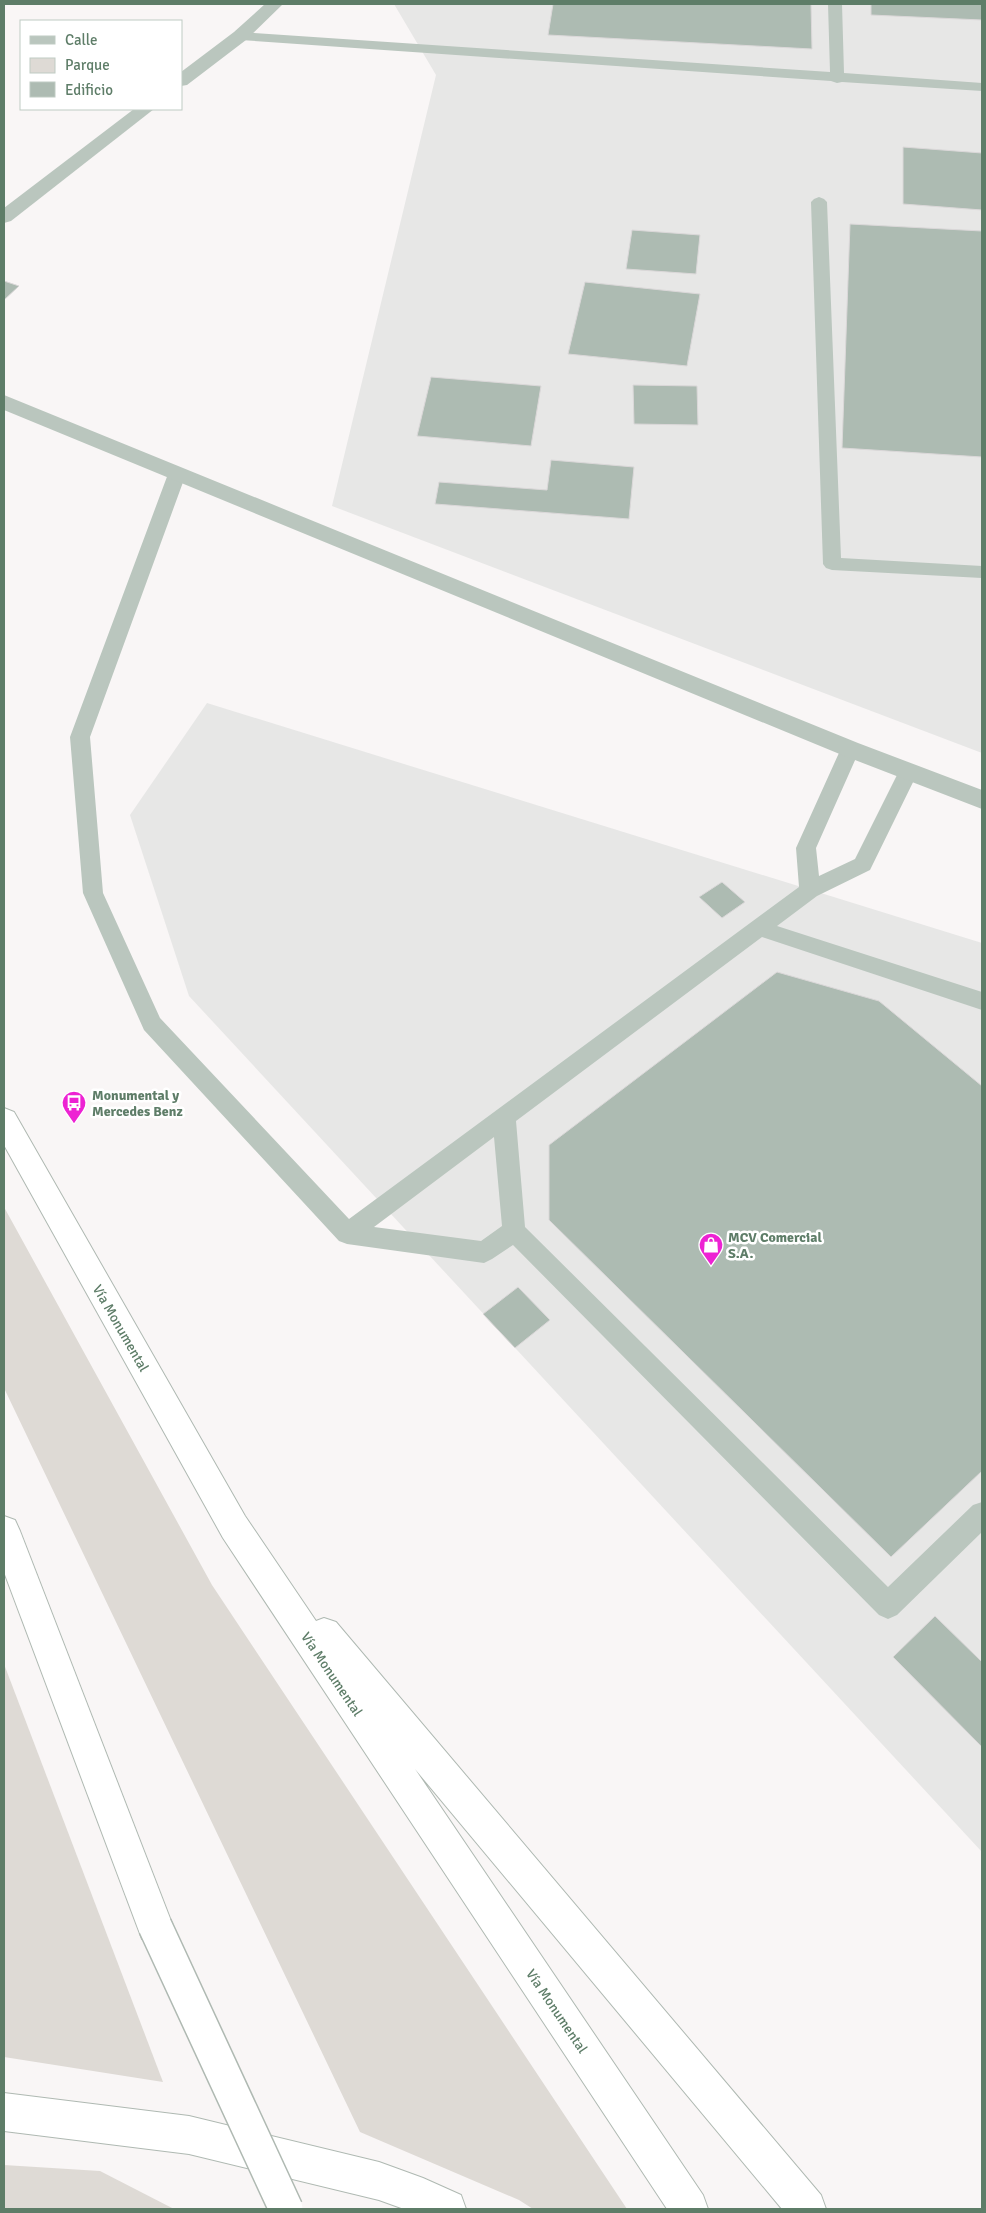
<svg xmlns="http://www.w3.org/2000/svg" width="986" height="2213" font-family="Signika,sans-serif">
<style>
.built{fill:#e7e7e6}
.green{fill:#dedad5}
.building{fill:#adbbb2;stroke:#dbd8d9}
.lines{fill:none;stroke-linecap:round;stroke-linejoin:round}
.highway-casing{stroke:#afb9b2;stroke-width:2}
.lane{fill:#bac6be;fill-rule:evenodd}
.street{fill:#bac6be;fill-rule:evenodd}
.highway{fill:#fff;fill-rule:evenodd}
.highway-bridge-casing{stroke:#afb9b2;stroke-width:36;stroke-linecap:butt}
.highway-bridge{stroke:#fff;stroke-width:33}
.labels{text-anchor:middle;stroke-width:5;stroke-linejoin:round;paint-order:stroke}
.poi-label{font-size:14px;font-weight:bold;fill:#5e7d68;stroke:#fff;text-anchor:start}
.street-label{font-size:14px;fill:#5e7d68;stroke:#fff}
</style>
<rect width="100%" height="100%" fill="#f9f6f6"/>
<g class="built">
<path d="M394,4h588v749l-650,-247 104,-431z"/>
<path d="M207,703l775,240v909l-793,-856 -59,-181z"/>
</g>
<g class="green">
<path d="M4,1207l208,378 415,624h-94l-14,-9 -159,-68 -356,-744z"/>
<path d="M4,1664l159,418 -159,-25z"/>
<path d="M4,2165l96,6 74,38h-170z"/>
</g>
<g class="building">
<path d="M553,4h258l1,45 -264,-14z"/>
<path d="M871,4h111v16l-111,-5z"/>
<path d="M903,147l79,6v57l-79,-6z"/>
<path d="M850,224l132,7v226l-140,-9z"/>
<path d="M632,230l68,5 -4,39 -70,-5z"/>
<path d="M4,281l15,5 -15,14z"/>
<path d="M585,282l115,12 -13,72 -119,-12z"/>
<path d="M431,377l110,9 -10,60 -114,-10z"/>
<path d="M633,385l64,1 1,39 -64,-1z"/>
<path d="M551,460l83,7 -5,52 -194,-15 4,-22 108,8z"/>
<path d="M722,882l23,20 -23,16 -23,-21z"/>
<path d="M777,972l102,29 103,85v385l-91,86 -342,-337v-75z"/>
<path d="M518,1287l32,33 -35,28 -32,-34z"/>
<path d="M935,1616l47,46v85l-89,-90z"/>
</g>
<g class="lines">
<defs>
<g id="highway">
<path d="M4,1108l10,4 231,404 71,105 8,-3 12,4 485,573 5,14h-44l-367,-440 288,426 5,14h-41l-444,-671 -219,-393z"/>
<path d="M4,1516l11,4 5,11 153,395 -5,13 -13,5 -13,-5 -5,-13 -133,-354z"/>
<path d="M4,2093l185,23 190,46 44,16 38,17 5,14h-62l-25,-9 -190,-46 -185,-23z"/>
</g>
</defs>
<use href="#highway" class="highway-casing"/>
<g class="lane">
<path d="M828,4h14l2,69 138,10v8l-140,-9 -5,1 -6,-2 -591,-41 -7,-4 7,-4 590,40z"/>
<path d="M819,197l5,2 3,3 14,356 141,8v12l-150,-8 -6,-2 -3,-4 -12,-362 3,-3z"/>
<path d="M177,468l6,2 3,4 -96,263 13,156 57,125 189,201 450,-332 -3,-39 47,-104 7,-2 7,2 3,5 -44,99 3,28 36,-17 46,-92 7,-2 7,2 3,5 -48,98 -53,26 -40,30 205,66v18l-220,-73 -246,184 9,106 363,360 85,-82 9,-3v30l-85,83 -9,4 -9,-4 -366,-370 -21,14 -8,4 -137,-19 -8,-3 -195,-211 -61,-137 -13,-156 98,-263 3,-4zM494,1137l8,89 -21,15 -107,-14z"/>
</g>
<g class="street">
<path d="M265,4h18l-37,36 -59,45 -6,1v-14l53,-40z"/>
<path d="M134,109h20l-143,112 -7,2v-15z"/>
<path d="M4,395l854,348 124,47v19l-140,-54 -838,-345z"/>
</g>
<use href="#highway" class="highway"/>
<defs>
<path id="highway-bridge" d="M155,1926l131,283"/>
</defs>
<use href="#highway-bridge" class="highway-bridge-casing"/>
<use href="#highway-bridge" class="highway-bridge"/>
</g>
<defs>
<symbol id="bus-pin" viewBox="-11 -11 22 30"><path d="M0 17L-7.5 6A9.5 9.5 0 1 1 7.5 6Z" fill="#ed22d3" stroke="#fff"/><path d="M-5-6H5V4H4V6H2V4H-2V6H-4V4H-5ZM-3.5-4V0h7V-4ZM-3.5 1.2v1.5H-2V1.2ZM2 1.2v1.5H3.5V1.2Z" fill="#fff"/></symbol>
<symbol id="shop-pin" viewBox="-11 -11 22 30"><path d="M0 17L-7.5 6A9.5 9.5 0 1 1 7.5 6Z" fill="#ed22d3" stroke="#fff"/><path d="M-5-2.5h2.3a2.7 3.5 0 0 1 5.4 0H5L5.5 6h-11ZM-1.5-2.5h3a1.5 2.3 0 0 0-3 0Z" fill="#fff"/></symbol>
</defs>
<g fill-rule="evenodd">
<use href="#bus-pin" x="60" y="1089" width="28" height="38"/>
<use href="#shop-pin" x="697" y="1231" width="28" height="38"/>
</g>
<g class="labels">
<g class="poi-label">
<text x="92" y="1100">Monumental y<tspan x="92" dy="16">Mercedes Benz</tspan></text>
<text x="728" y="1242">MCV Comercial<tspan x="728" dy="16">S.A.</tspan></text>
</g>
<g class="street-label">
<text transform="translate(121 1328) rotate(60)" y="5">Vía Monumental</text>
<text transform="translate(332 1674) rotate(56)" y="5">Vía Monumental</text>
<text transform="translate(557 2011) rotate(56)" y="5">Vía Monumental</text>
</g>
</g>
<rect width="986" height="2213" fill="none" stroke="#5e7d68" stroke-width="10"/>
<rect x="20" y="20" width="162" height="90" fill="#ffffff" stroke="#bfcbc3"/>
<rect x="30" y="36" width="25" height="8" fill="#bac6be" stroke="#bfcbc3"/>
<text x="65" y="45" font-size="15" fill="#5e7d68">Calle</text>
<rect x="30" y="58" width="25" height="15" fill="#dedad5" stroke="#bfcbc3"/>
<text x="65" y="70" font-size="15" fill="#5e7d68">Parque</text>
<rect x="30" y="82" width="25" height="15" fill="#adbbb2" stroke="#bfcbc3"/>
<text x="65" y="95" font-size="15" fill="#5e7d68">Edificio</text>
</svg>
